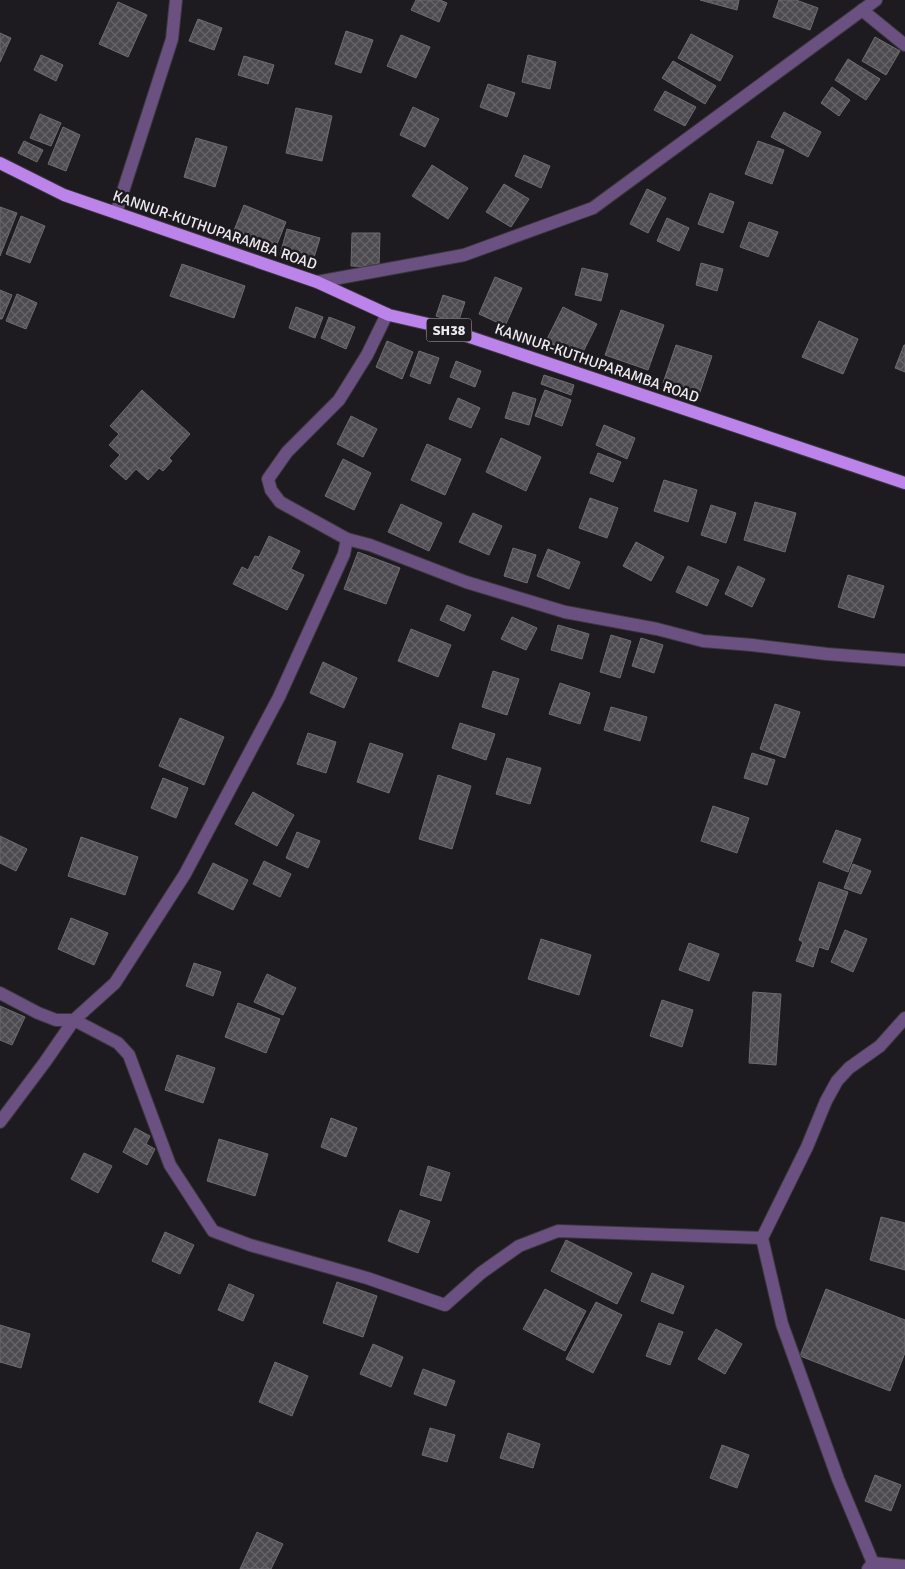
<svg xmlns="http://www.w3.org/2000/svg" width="905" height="1569" font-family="Signika,sans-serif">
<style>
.building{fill:url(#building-cross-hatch);stroke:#6d6a70}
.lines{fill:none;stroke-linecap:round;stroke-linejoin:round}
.minor-casing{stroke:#3b383d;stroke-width:14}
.major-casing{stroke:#3b383d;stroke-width:14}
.minor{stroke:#6b5182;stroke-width:12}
.major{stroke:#bc83eb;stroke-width:12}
.labels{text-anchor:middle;stroke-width:5;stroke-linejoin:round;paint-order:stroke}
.shield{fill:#1e1b20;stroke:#b0adb2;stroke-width:1}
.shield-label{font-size:14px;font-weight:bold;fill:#eeecf0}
.street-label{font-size:15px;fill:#eeecf0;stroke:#1e1b20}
</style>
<defs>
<pattern id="building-cross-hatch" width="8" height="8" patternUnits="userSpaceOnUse" patternTransform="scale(1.25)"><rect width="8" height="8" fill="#4d4a50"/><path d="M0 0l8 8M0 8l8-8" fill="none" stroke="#67646a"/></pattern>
</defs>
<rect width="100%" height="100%" fill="#1e1b20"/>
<g class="building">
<path d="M416,0h24l7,3 -8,19 -28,-12z"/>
<path d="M700,0h39l-2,10z"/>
<path d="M779,0h17l22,8 -8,22 -37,-13z"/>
<path d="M118,2l29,13 -19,42 -29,-13z"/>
<path d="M198,19l24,9 -8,22 -25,-9z"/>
<path d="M346,31l27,9 -12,33 -26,-9z"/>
<path d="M0,33l11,5 -11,24z"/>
<path d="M691,34l42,22 -13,25 -42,-23z"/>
<path d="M401,35l29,12 -14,31 -29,-12z"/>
<path d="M875,37l25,14 -14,24 -24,-14z"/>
<path d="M41,55l22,10 -7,16 -22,-11z"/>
<path d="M528,55l28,7 -6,27 -28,-7z"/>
<path d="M244,56l30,9 -6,19 -30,-9z"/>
<path d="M848,59l32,20 -14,21 -31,-20z"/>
<path d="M673,61l43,25 -11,18 -43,-26z"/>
<path d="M488,84l27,9 -8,24 -27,-10z"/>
<path d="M832,87l18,13 -11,16 -18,-13z"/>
<path d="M665,91l31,16 -11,19 -31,-16z"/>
<path d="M413,107l26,12 -14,28 -25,-12z"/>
<path d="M296,108l36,8 -10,45 -36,-8z"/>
<path d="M784,112l37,20 -13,25 -37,-20z"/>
<path d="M40,114l21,9 -10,23 -21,-8z"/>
<path d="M63,127l17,8 -14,36 -18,-7z"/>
<path d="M196,138l31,9 -12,40 -31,-10z"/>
<path d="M24,141l19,9 -6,12 -19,-9z"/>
<path d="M758,141l26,9 -12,34 -27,-10z"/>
<path d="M524,155l26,11 -9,22 -26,-12z"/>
<path d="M432,165l36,23 -20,31 -36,-23z"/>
<path d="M504,184l25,15 -18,28 -25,-15z"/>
<path d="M647,189l19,9 -18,35 -18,-9z"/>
<path d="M710,193l24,9 -11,31 -25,-9z"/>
<path d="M244,205l42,17 -13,32 -42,-16z"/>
<path d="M0,207l17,6 -17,43z"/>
<path d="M21,216l24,10 -15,37 -24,-9z"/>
<path d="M667,218l22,10 -10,23 -22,-10z"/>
<path d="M749,222l29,10 -10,25 -28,-10z"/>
<path d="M287,229l33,9 -8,26 -32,-9z"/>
<path d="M352,233h28l-1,34 -28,-1z"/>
<path d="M701,263l22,6 -6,22 -21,-6z"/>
<path d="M182,264l63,22 -11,32 -64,-22z"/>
<path d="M582,268l26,6 -7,27 -26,-6z"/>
<path d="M495,277l27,11 -17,38 -26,-12z"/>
<path d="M0,290l12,5 -10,24h-2z"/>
<path d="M17,294l20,9 -11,26 -20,-8z"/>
<path d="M443,295l22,7 -7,21 -22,-7z"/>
<path d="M296,307l27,10 -8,21 -26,-10z"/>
<path d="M563,307l34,17 -17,34 -34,-17z"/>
<path d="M621,310l43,15 -16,45 -43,-15z"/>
<path d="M329,317l26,10 -9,22 -25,-11z"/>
<path d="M819,321l39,18 -15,35 -41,-17z"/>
<path d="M387,341l26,11 -11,27 -26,-12z"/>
<path d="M676,345l36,11 -13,39 -36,-12z"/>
<path d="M904,345h1v27l-10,-4z"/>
<path d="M419,351l20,7 -9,26 -20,-8z"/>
<path d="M456,361l25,10 -6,16 -25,-10z"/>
<path d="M544,375l30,10 -3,10 -30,-11z"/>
<path d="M142,390l48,44 -21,24 3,3 -9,10 -4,-3 -11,12 -12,-11 -10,11 -16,-14 10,-11 -11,-10 10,-11 -9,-8z"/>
<path d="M545,390l26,10 -9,26 -27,-10z"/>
<path d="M513,392l23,7 -7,26 -24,-7z"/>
<path d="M458,398l22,10 -9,20 -22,-9z"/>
<path d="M351,416l26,13 -14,28 -26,-13z"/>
<path d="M604,425l31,13 -8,21 -31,-14z"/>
<path d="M501,438l40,19 -15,34 -40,-19z"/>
<path d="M427,444l34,15 -16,36 -34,-15z"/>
<path d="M598,453l23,9 -8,20 -23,-9z"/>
<path d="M343,459l28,14 -17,37 -29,-14z"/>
<path d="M664,480l33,10 -9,32 -34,-11z"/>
<path d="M590,498l28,10 -11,30 -28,-10z"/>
<path d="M755,502l41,11 -11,39 -41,-12z"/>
<path d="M401,504l41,19 -13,28 -41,-19z"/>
<path d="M711,505l25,8 -10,30 -25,-8z"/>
<path d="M473,513l29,13 -13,29 -30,-13z"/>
<path d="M269,536l31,15 -9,18 13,6 -17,35 -54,-26 9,-17 6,3 7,-14 4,1z"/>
<path d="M636,542l28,15 -13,24 -28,-15z"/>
<path d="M513,548l23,7 -9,28 -23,-7z"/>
<path d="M548,549l32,13 -11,27 -32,-13z"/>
<path d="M358,552l42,16 -14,36 -42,-15z"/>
<path d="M688,566l31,14 -12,26 -31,-14z"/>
<path d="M738,566l27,13 -13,28 -27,-13z"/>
<path d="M848,575l36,11 -10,32 -36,-11z"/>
<path d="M447,605l24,10 -7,16 -24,-11z"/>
<path d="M512,617l25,11 -11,22 -25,-11z"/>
<path d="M558,625l31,9 -7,25 -31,-9z"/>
<path d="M411,629l40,16 -13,32 -40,-16z"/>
<path d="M611,635l20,6 -11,37 -20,-6z"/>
<path d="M641,638l22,7 -9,28 -22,-7z"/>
<path d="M323,662l34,16 -13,30 -34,-15z"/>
<path d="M493,671l26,8 -12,36 -25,-8z"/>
<path d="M560,683l30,10 -10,31 -31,-10z"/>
<path d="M775,704l25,8 -15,46 -25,-9z"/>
<path d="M611,707l36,10 -7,24 -36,-11z"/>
<path d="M180,718l44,19 -20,48 -45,-19z"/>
<path d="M460,723l35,11 -9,26 -34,-12z"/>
<path d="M308,733l28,9 -10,31 -29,-9z"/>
<path d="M370,743l33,11 -14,39 -32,-11z"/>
<path d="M752,753l23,7 -8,25 -23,-7z"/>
<path d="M507,758l34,10 -11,36 -34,-10z"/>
<path d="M438,775l33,11 -19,63 -33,-10z"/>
<path d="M163,778l25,10 -12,30 -25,-10z"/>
<path d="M253,792l41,23 -17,31 -42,-22z"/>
<path d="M713,806l36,12 -12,35 -36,-12z"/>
<path d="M836,830l25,9 -13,33 -25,-10z"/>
<path d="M297,832l23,9 -12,27 -22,-10z"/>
<path d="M0,836l27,13 -11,22 -16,-8z"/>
<path d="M81,837l57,20 -13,38 -57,-19z"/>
<path d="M264,861l27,13 -11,23 -27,-13z"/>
<path d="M213,863l35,17 -15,30 -35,-17z"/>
<path d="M853,864l18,7 -10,23 -17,-6z"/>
<path d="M819,882l29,10 -20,58 -9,-3 -6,20 -17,-6 7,-19 -4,-2z"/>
<path d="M71,918l37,15 -14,32 -36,-16z"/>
<path d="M845,930l22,9 -14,33 -22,-10z"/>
<path d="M541,939l50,16 -12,40 -51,-16z"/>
<path d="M689,943l30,11 -10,27 -30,-11z"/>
<path d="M194,963l27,9 -8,24 -27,-10z"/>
<path d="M267,974l29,14 -13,27 -29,-13z"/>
<path d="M753,992l28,2 -5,71 -27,-2z"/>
<path d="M662,1000l31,10 -11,37 -32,-11z"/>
<path d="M238,1003l42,16 -14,34 -41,-16z"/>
<path d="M0,1006l25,11 -13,28 -12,-5z"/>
<path d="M177,1055l38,13 -12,35 -38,-13z"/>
<path d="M331,1118l26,10 -11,29 -25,-10z"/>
<path d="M135,1128l15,8 -4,8 9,5 -8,16 -24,-13z"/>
<path d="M219,1139l49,15 -13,42 -48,-15z"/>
<path d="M84,1153l28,13 -14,27 -27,-14z"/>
<path d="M428,1166l22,7 -9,28 -21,-6z"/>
<path d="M400,1210l30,11 -12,32 -30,-12z"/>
<path d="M881,1217l24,6v47l-35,-10z"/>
<path d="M165,1232l29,13 -14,29 -28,-13z"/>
<path d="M566,1240l66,33 -15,31 -66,-33z"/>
<path d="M652,1273l32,13 -11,28 -32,-13z"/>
<path d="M337,1282l40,14 -14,41 -40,-14z"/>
<path d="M229,1284l25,11 -11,26 -25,-11z"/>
<path d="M545,1289l41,22 -21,40 -42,-22z"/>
<path d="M826,1289l79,31v33l-15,38 -90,-35z"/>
<path d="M596,1302l26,13 -29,58 -27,-14z"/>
<path d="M659,1323l24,9 -13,33 -24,-9z"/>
<path d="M0,1325l30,9 -9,34 -21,-6z"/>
<path d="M716,1329l26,15 -17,30 -27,-15z"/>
<path d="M373,1344l30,13 -12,30 -31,-13z"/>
<path d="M275,1362l33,14 -16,40 -33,-14z"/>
<path d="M423,1369l32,12 -9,25 -32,-12z"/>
<path d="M430,1428l25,7 -8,27 -25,-7z"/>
<path d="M508,1433l32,11 -7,24 -33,-10z"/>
<path d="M722,1445l27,10 -12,33 -27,-10z"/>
<path d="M875,1475l26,10 -10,26 -26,-10z"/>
<path d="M257,1532l26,12 -12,25h-31z"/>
</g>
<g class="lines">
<defs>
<g id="minor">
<path d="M862,10l43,35"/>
<path d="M116,213l56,-174 4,-39"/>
<path d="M317,282l147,-27 129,-47 283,-208"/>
<path d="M347,539l23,6 96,37 99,30 92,17 46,12 49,4 75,9 78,6"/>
<path d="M0,993l38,20 18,7h18l44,23 11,12 41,110 43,66 37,14 117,33 78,27 36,-32 38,-27 39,-15 204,7"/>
<path d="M0,1122l45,-60 29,-42 41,-37 70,-109 94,-177 65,-143 3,-15 -67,-37 -9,-12 -3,-11 19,-27 52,-52 28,-45 20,-41"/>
<path d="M873,1563l32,3"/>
<path d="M868,1569l5,-6 -35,-84 -56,-155 -20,-86 45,-91 19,-46 11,-20 12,-13 31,-22 25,-28"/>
</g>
<path id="major" d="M0,163l64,32 253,87 72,33 48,11 468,157"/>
</defs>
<use href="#minor" class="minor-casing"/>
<use href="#major" class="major-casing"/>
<use href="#minor" class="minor"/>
<use href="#major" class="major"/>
</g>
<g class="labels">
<rect class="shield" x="426.5" y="318.5" width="45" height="23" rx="4"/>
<g class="shield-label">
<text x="449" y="335">SH38</text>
</g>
<g class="street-label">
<text transform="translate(215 230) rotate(19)" y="5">KANNUR-KUTHUPARAMBA ROAD</text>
<text transform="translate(597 363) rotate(19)" y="5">KANNUR-KUTHUPARAMBA ROAD</text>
</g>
</g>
</svg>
